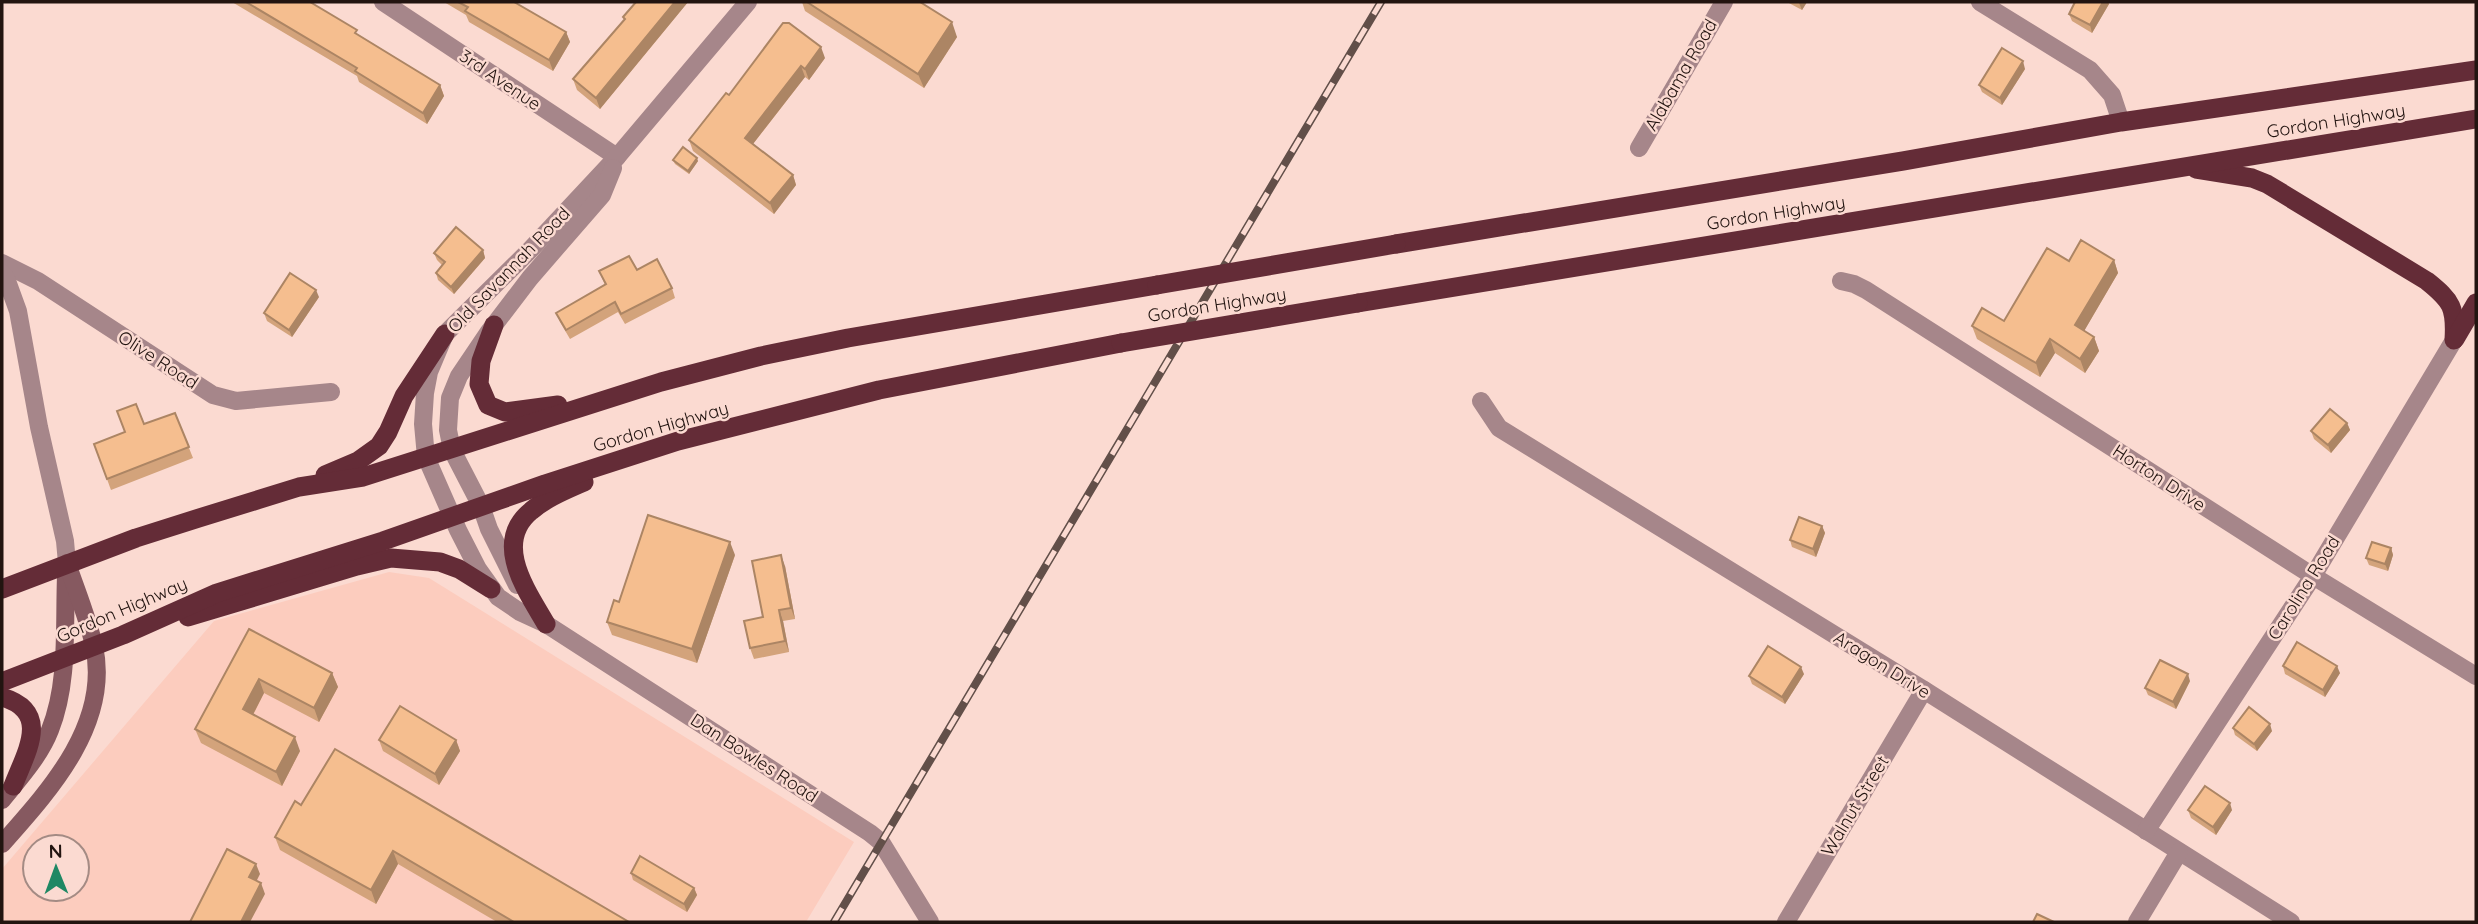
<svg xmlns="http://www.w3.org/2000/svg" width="2478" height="924" font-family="Quicksand,sans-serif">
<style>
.built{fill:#fcccbe;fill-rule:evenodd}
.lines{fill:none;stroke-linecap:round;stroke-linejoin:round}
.minor{stroke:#a6868a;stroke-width:18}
.tertiary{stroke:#a6868a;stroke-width:18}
.secondary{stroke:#865960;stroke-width:18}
.trunk{stroke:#642c37;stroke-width:19}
.rail-casing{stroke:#624f49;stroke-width:8}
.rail{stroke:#fbdad1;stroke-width:5;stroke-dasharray:16;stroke-linecap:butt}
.trunk-bridge{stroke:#642c37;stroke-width:19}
.wall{fill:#d3a37b}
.shaded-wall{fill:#ac8564}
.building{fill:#f5be8f;stroke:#ac8564;stroke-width:2}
.labels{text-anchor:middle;stroke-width:5;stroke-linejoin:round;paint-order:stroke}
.street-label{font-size:18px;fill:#221410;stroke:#fbdad1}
</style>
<rect width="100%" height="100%" fill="#fbdad1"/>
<path class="built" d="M389,572l40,6 425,264 -48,80h-804v-53l212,-248zM35,847h42v42h-42z"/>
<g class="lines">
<g class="minor">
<path d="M383,2l234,155"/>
<path d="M1980,2l110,68 22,25 9,27"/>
<path d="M1639,148l85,-146"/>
<path d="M2,263l36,18 175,114 23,6 95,-9"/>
<path d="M1841,281l13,3 12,6 447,286 163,100"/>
<path d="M1481,401l18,27 425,262 367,232"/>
<path d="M2146,831l167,-255 141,-236"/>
<path d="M1786,922l138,-232"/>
<path d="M2137,922l42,-70"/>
</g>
<g class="tertiary">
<path d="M748,2l-131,155 -86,92 -86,85 -16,38 -4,21 -2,31 3,33 32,73 20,39 20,28 22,15 26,12 324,209 11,9 49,80"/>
<path d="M2,273l4,5 12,33 21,116 26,114 2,22"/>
<path d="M517,585l-28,-56 -8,-23 -29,-56 -4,-20 2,-32 9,-22 29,-43 42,-55 72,-83 11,-27"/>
</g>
<g class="secondary">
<path d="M2,800c17,-21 38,-44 48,-70 19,-47 14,-104 16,-154"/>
<path d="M2,844c47,-53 109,-120 92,-198 -6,-28 -18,-56 -27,-83"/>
</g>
<g class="trunk">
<path d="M2196,169l56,9 15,6 160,97c25,20 29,27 27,59"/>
<path d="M1396,244l507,-83 218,-39 355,-52"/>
<path d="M1358,303l1118,-184"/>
<path d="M494,325l-13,36 -2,23 9,21 17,7 53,-7"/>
<path d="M2455,339l21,-36"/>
<path d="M325,475l33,-14 21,-15 9,-14 16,-36 41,-62"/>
<path d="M2,589l134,-51 63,-20 100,-31 64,-10 298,-95 100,-26 87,-18 309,-53"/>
<path d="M188,617l169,-51 34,-8 49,4 19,7 32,20"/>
<path d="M546,624c-19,-33 -54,-81 -15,-113 15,-13 35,-21 53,-29"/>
<path d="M2,682l121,-47 94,-42 166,-52 162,-57 133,-43 201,-51 242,-47"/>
<path d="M2,697c50,15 24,55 11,89"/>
</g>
<defs>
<path id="rail" d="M834,922l547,-920"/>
</defs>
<use href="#rail" class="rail-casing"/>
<use href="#rail" class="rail"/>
<g class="trunk-bridge">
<path d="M1157,285l239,-41"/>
<path d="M1121,343l237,-40"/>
</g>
</g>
<g class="wall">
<path d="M232,2h78l49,33 81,50 4,11 -17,28 -68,-42 -2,-6z"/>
<path d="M444,2h70l52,30 4,10 -17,29 -84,-49 -3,-7z"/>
<path d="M636,2h52l-88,107 -23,-19 -4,-11 51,-59 -1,-3z"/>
<path d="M802,2h118l37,35 -33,51 -119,-77z"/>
<path d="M1787,2h20l-5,8z"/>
<path d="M2073,2h35l1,2 -17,29 -20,-12 -3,-7 5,-9z"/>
<path d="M825,58l-16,22 -4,-3 -52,67 40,31 3,10 -22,29 -81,-63 -4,-11 40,-45z"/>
<path d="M2025,69l-23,36 -20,-13 -3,-7z"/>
<path d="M673,160l25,1 -9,13 -14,-10z"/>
<path d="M483,250l2,8 -31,36 -16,-14 -2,-7 6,-8 -5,-5 -3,-7z"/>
<path d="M2114,260l4,13 -34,58 10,6 5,14 -14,22 -30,-20 -15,24 -63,-38 -5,-13 32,-5 65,-60z"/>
<path d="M637,270l35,18 3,10 -50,26 -7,-12 -48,27 -10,-17 -4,-9 49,-28 -6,-14z"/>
<path d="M319,297l-27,40 -25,-16 -3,-8z"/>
<path d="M175,413l18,45 -82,32 -17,-46 50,-20z"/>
<path d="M2347,423l3,7 -19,23 -17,-14 -3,-8z"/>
<path d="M1822,526l3,7 -9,24 -24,-10 -2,-7z"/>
<path d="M2391,548l2,7 -5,16 -19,-6 -3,-7z"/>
<path d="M735,555l-38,108 -85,-28 -5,-13 12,-20z"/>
<path d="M785,566l10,53 -12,2 6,31 -35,7 -4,-11z"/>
<path d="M249,629l83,44 6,14 -19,35 -55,-29 -11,22 47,36 -18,35 -81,-43 -6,-14z"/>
<path d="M2283,666l57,7 -15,24 -40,-23z"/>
<path d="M1804,674l-19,30 -33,-20 -3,-8z"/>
<path d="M2190,681l-14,28 -28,-14 -3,-7z"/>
<path d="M2233,728l39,3 -15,20 -22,-16z"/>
<path d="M379,740h77l4,11 -21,34 -56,-34z"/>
<path d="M301,805l328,117h-132l-99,-58 -22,40 -96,-54 -5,-13z"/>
<path d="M2188,810h44l-16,25 -25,-17z"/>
<path d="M631,873l63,15 3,7 -10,17 -54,-32z"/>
</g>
<g class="shaded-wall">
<path d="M675,2h13l-88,107 -4,-11z"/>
<path d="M1800,2h7l-5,8 -3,-7z"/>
<path d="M2103,2h5l1,2 -17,29 -2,-8z"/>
<path d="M952,22l5,15 -33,51 -6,-14z"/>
<path d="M566,32l4,10 -17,29 -4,-11z"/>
<path d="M821,47l4,11 -16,22 -4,-11z"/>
<path d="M2023,61l2,8 -23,36 -2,-7z"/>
<path d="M801,66l4,11 -56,72 -4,-11z"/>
<path d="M440,85l4,11 -17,28 -4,-11z"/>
<path d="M697,158l1,3 -9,13 -1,-3z"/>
<path d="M793,175l3,10 -22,29 -4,-11z"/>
<path d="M483,250l2,8 -31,36 -3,-7z"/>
<path d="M2114,260l4,13 -38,65 -5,-13z"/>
<path d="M316,290l3,7 -27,40 -3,-7z"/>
<path d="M2094,337l5,14 -14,22 -5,-14z"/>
<path d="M2050,339l5,14 -15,24 -4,-14z"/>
<path d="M2347,423l3,7 -19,23 -3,-8z"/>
<path d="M1822,526l3,7 -9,24 -3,-8z"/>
<path d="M730,542l5,13 -38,108 -5,-14z"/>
<path d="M2391,548l2,7 -5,16 -3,-7z"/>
<path d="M781,555l4,11 10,53 -4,-11z"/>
<path d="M779,610l4,11 6,31 -4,-11z"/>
<path d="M2337,666l3,7 -15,24 -2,-7z"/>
<path d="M1801,667l3,7 -19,30 -3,-7z"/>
<path d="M332,673l6,14 -19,35 -5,-14z"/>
<path d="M2188,674l2,7 -14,28 -3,-7z"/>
<path d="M259,679l5,14 -16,31 -5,-15z"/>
<path d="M2270,724l2,7 -15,20 -3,-7z"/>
<path d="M295,737l5,14 -18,35 -6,-14z"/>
<path d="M456,740l4,11 -21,34 -4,-11z"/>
<path d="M2230,803l2,7 -16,25 -3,-8z"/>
<path d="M393,851l5,13 -22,40 -5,-14z"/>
<path d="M256,864l4,10 -7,14 -4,-11z"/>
<path d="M261,883l4,11 -15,28h-9z"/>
<path d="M694,888l3,7 -10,17 -3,-8z"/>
</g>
<g class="building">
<path d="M246,2h64l47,28 -2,3 85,52 -17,28 -68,-42 2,-3z"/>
<path d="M458,2h56l52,30 -17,28 -84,-49 3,-4z"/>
<path d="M636,2h39l-79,96 -23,-19 52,-60 -2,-2z"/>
<path d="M807,2h113l32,20 -34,52z"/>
<path d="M2075,2h28l-13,23 -21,-11z"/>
<path d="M783,23h6l32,24 -16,22 -4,-3 -56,72 48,37 -23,28 -81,-63 37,-47 3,2z"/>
<path d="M2002,48l21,13 -23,37 -21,-13z"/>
<path d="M683,147l14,11 -9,13 -15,-11z"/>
<path d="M456,227l27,23 -32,37 -15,-14 9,-11 -11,-9z"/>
<path d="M2081,240l33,20 -39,65 19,12 -14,22 -30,-20 -14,24 -64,-37 10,-18 22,13 43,-73 22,13z"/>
<path d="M629,256l8,14 20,-11 15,29 -51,26 -6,-12 -49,28 -10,-17 50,-29 -7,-13z"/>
<path d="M290,273l26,17 -27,40 -25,-17z"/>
<path d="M136,404l8,20 31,-11 14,34 -82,32 -13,-35 31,-12 -8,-21z"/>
<path d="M2330,409l17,14 -19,22 -17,-14z"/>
<path d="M648,515l82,27 -38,107 -85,-27 7,-22 5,2z"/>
<path d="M1799,517l23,9 -9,23 -23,-9z"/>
<path d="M2372,542l19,6 -6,16 -19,-6z"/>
<path d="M781,555l10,53 -12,2 6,31 -35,7 -6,-27 19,-4 -11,-56z"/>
<path d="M249,629l83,44 -18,35 -55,-29 -16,30 52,28 -19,35 -81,-43z"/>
<path d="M2297,642l40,24 -14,24 -40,-24z"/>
<path d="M1768,646l33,21 -19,30 -33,-21z"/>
<path d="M2160,660l28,14 -15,28 -28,-14z"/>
<path d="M400,706l56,34 -21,34 -56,-34z"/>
<path d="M2249,707l21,17 -16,20 -21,-16z"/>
<path d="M335,749l294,173h-115l-121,-71 -22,39 -96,-53 20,-36 6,4z"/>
<path d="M2205,786l25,17 -17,24 -25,-17z"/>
<path d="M227,849l29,15 -7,13 12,6 -20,39h-51z"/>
<path d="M640,856l54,32 -10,16 -53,-31z"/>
<path d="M2037,914l17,8h-21z"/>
</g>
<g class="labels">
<g class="street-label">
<text transform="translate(1681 75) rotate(-60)" y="6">Alabama Road</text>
<text transform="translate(500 80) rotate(34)" y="6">3rd Avenue</text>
<text transform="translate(2336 121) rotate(-9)" y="6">Gordon Highway</text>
<text transform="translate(1776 213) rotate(-9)" y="6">Gordon Highway</text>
<text transform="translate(509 270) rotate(-46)" y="6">Old Savannah Road</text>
<text transform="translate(1217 305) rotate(-9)" y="6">Gordon Highway</text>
<text transform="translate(158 360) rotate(33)" y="6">Olive Road</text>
<text transform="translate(661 427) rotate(-16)" y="6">Gordon Highway</text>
<text transform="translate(2159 478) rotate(33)" y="6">Horton Drive</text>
<text transform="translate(2304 588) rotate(-58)" y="6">Carolina Road</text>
<text transform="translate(122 610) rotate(-23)" y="6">Gordon Highway</text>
<text transform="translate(1882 665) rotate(32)" y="6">Aragon Drive</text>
<text transform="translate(754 758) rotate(33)" y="6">Dan Bowles Road</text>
<text transform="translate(1855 806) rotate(-59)" y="6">Walnut Street</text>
</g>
</g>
<rect width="2478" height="924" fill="none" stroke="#221410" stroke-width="7"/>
<g transform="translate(56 868) rotate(359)"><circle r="33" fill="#fbdad1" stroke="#a48b84" stroke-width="2"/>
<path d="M0-5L12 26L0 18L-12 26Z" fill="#1f8864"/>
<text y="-10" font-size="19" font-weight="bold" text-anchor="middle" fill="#221410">N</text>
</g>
</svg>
